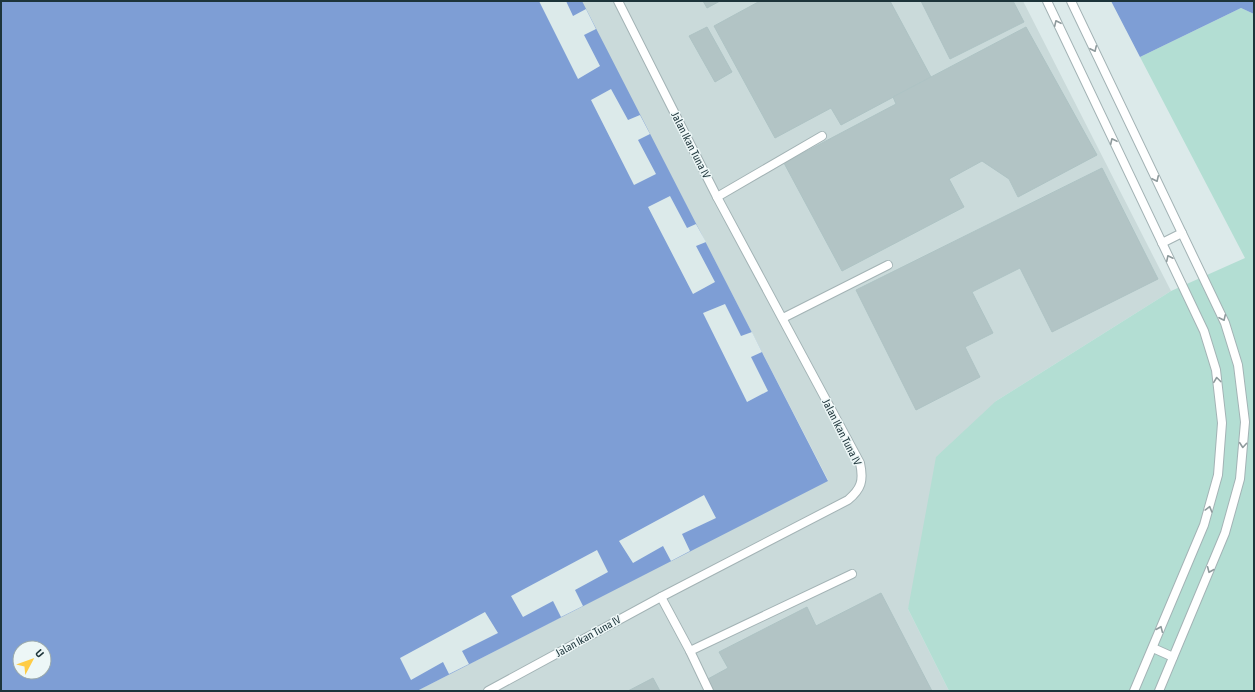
<svg xmlns="http://www.w3.org/2000/svg" width="1255" height="692" font-family="'Asap Condensed',sans-serif">
<style>
.built{fill:#cadada}
.green{fill:#b3ded3}
.water{fill:#7e9ed5;fill-rule:evenodd}
.pier{fill:#dceaea}
.building{fill:#b2c4c5;stroke:#aec3c4}
.lines{fill:none;stroke-linecap:round;stroke-linejoin:round}
.lane-casing{stroke:#a3b3b5;stroke-width:10}
.lane{stroke:#fff;stroke-width:8}
.oneway{stroke:#8e9a9c}
.labels{text-anchor:middle;stroke-width:3;stroke-linejoin:round;paint-order:stroke}
.street-label{font-size:11px;fill:#1d343a;stroke:#edf7f7}
</style>
<rect width="100%" height="100%" fill="#dceaea"/>
<path class="built" d="M581,1h442l148,290 -175,110 -88,208 41,82h-532l411,-211z"/>
<path class="green" d="M1241,8l13,6v677h-305l-41,-82 28,-152 60,-56 175,-110 74,-33 -105,-201z"/>
<g class="water">
<path d="M1,1h581l246,480 -411,210h-416zM20,648h24v24h-24z"/>
<path d="M1111,1h143v13l-13,-6 -101,49z"/>
</g>
<g class="pier">
<path d="M539,1h27l7,15 13,-7 10,20 -12,6 16,31 -22,13z"/>
<path d="M611,89l17,31 12,-5 10,19 -12,6 18,34 -22,11 -43,-85z"/>
<path d="M670,196l17,32 9,-4 10,18 -10,4 19,36 -22,12 -45,-87z"/>
<path d="M725,304l16,32 11,-4 10,20 -11,5 17,34 -21,11 -44,-89z"/>
<path d="M704,495l12,23 -34,16 8,17 -19,10 -8,-15 -30,17 -14,-22z"/>
<path d="M597,550l11,22 -33,18 8,16 -22,11 -8,-16 -30,16 -12,-21z"/>
<path d="M485,612l13,21 -36,18 7,13 -20,10 -6,-12 -32,18 -11,-22z"/>
</g>
<g class="building">
<path d="M703,1h17l-13,7z"/>
<path d="M760,1h130l41,76 -90,48 -10,-17 -56,30 -61,-112z"/>
<path d="M921,1h92l11,21 -74,37z"/>
<path d="M707,27l25,45 -17,10 -26,-46z"/>
<path d="M1026,27l71,128 -79,42 -9,-18 -27,-18 -33,18 15,28 -122,64 -58,-108 112,-59 -3,-7z"/>
<path d="M1102,168l56,111 -106,53 -32,-64 -48,24 21,41 -28,14 15,30 -64,33 -60,-120z"/>
<path d="M881,593l51,98h-220l-6,-11 22,-12 -9,-16 88,-45 9,19z"/>
<path d="M653,678l7,13h-32z"/>
</g>
<g class="lines">
<defs>
<g id="lane">
<path d="M1047,1l157,330 12,39 6,53 -4,52 -14,50 -70,166"/>
<path d="M1071,1l154,322 13,42 7,57 -5,57 -15,54 -66,158"/>
<path d="M717,197l105,-61"/>
<path d="M1162,243l20,-10"/>
<path d="M783,318l105,-53"/>
<path d="M661,597l29,54 19,40"/>
<path d="M1153,648l20,9"/>
<path d="M690,651l162,-77"/>
<path d="M488,691l173,-94 187,-97c13,-11 16,-19 12,-37l-143,-266 -99,-196"/>
</g>
</defs>
<use href="#lane" class="lane-casing"/>
<use href="#lane" class="lane"/>
</g>
<defs><path id="oneway-chevron" d="M-2-3.5L2.5 0L-2 3.5" fill="none" stroke-width="1.6" stroke-linecap="round" stroke-linejoin="round"/></defs>
<g class="oneway">
<use href="#oneway-chevron" transform="translate(1057 23) rotate(-115)"/>
<use href="#oneway-chevron" transform="translate(1094 49) rotate(65)"/>
<use href="#oneway-chevron" transform="translate(1113 141) rotate(-115)"/>
<use href="#oneway-chevron" transform="translate(1156 179) rotate(65)"/>
<use href="#oneway-chevron" transform="translate(1169 258) rotate(-116)"/>
<use href="#oneway-chevron" transform="translate(1223 318) rotate(65)"/>
<use href="#oneway-chevron" transform="translate(1217 380) rotate(-97)"/>
<use href="#oneway-chevron" transform="translate(1243 445) rotate(95)"/>
<use href="#oneway-chevron" transform="translate(1209 509) rotate(-75)"/>
<use href="#oneway-chevron" transform="translate(1210 570) rotate(113)"/>
<use href="#oneway-chevron" transform="translate(1160 629) rotate(-67)"/>
</g>
<g class="labels">
<g class="street-label">
<text transform="translate(691 145) rotate(63)" y="4">Jalan Ikan Tuna IV</text>
<text transform="translate(842 432) rotate(63)" y="4">Jalan Ikan Tuna IV</text>
<text transform="translate(588 636) rotate(-29)" y="4">Jalan Ikan Tuna IV</text>
</g>
</g>
<rect width="1255" height="692" fill="none" stroke="#1d343a" stroke-width="4"/>
<g transform="translate(32 660) rotate(49)"><circle r="19" fill="#edf7f7" stroke="#9aa9ab"/>
<path d="M0-3L7 15L0 10L-7 15Z" fill="#fecc46"/>
<text y="-6" font-size="11" font-weight="bold" text-anchor="middle" fill="#1d343a">U</text>
</g>
</svg>
